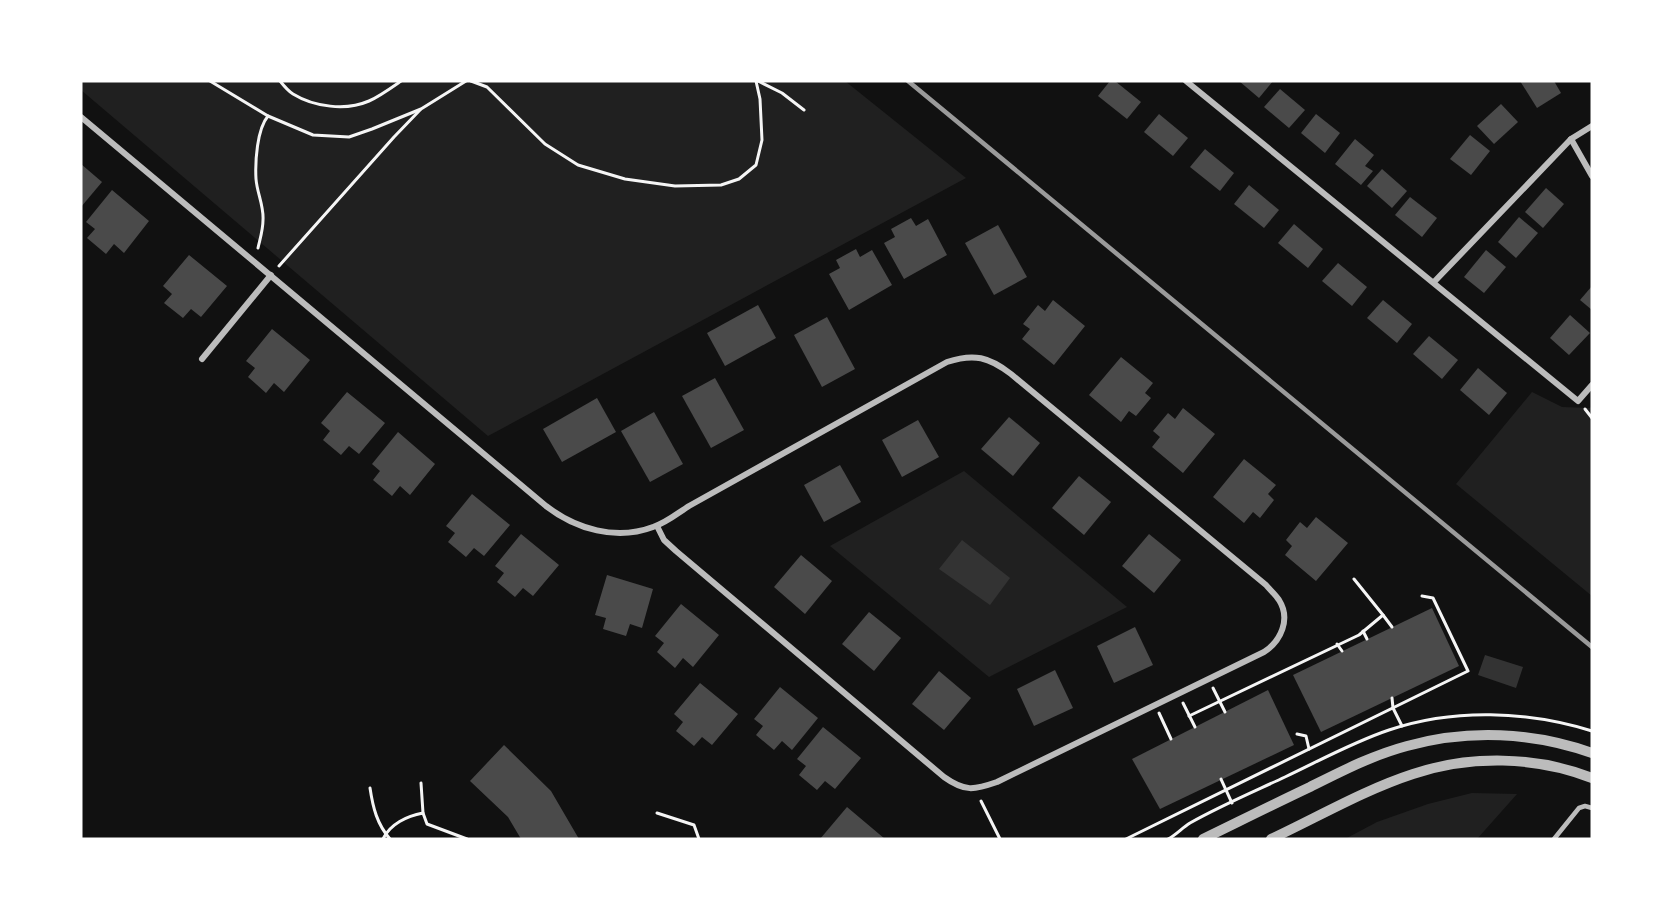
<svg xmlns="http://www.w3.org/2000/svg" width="1673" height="920" font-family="Quicksand,sans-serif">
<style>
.green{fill:#202020}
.water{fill:#333}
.building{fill:#4a4a4a}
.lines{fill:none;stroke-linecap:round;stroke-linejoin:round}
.path{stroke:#f5f5f5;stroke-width:3}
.service{stroke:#bcbcbc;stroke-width:4.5}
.minor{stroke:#bcbcbc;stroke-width:6}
.tertiary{stroke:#bcbcbc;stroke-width:10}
.rail{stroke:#9a9a9a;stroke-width:4.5}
</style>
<rect width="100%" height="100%" fill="#111"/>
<g class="green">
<path d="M81,81h764l121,97 -478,258 -407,-346z"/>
<path d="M1532,392l30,15 28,1 2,-2v190l-136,-112z"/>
<path d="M964,471l163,136 -138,70 -159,-131z"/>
<path d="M1472,793l45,1 -40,45h-132l32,-17 51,-18z"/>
</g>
<g class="water">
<path d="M962,540l48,38 -20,27 -51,-36z"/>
<path d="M1485,655l38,12 -7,21 -38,-13z"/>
</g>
<g class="building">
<path d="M1110,81h5l26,21 -14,17 -29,-23z"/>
<path d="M1239,81h34l-14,17z"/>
<path d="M1520,81h34l7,12 -24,15z"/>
<path d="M1280,89l25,21 -16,18 -25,-21z"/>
<path d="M1501,104l17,18 -24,22 -17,-18z"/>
<path d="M1159,114l29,24 -15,18 -29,-24z"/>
<path d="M1316,114l24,19 -15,20 -24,-20z"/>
<path d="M1470,135l20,16 -19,24 -21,-16z"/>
<path d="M1355,139l19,16 -9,11 8,5 -12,14 -26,-21z"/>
<path d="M1205,149l29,24 -14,18 -30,-24z"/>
<path d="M81,164l21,18 -21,25z"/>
<path d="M1382,169l25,22 -15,17 -25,-22z"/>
<path d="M1249,185l30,25 -15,18 -30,-24z"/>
<path d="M1546,188l18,16 -21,24 -18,-16z"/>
<path d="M112,190l37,31 -25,32 -10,-9 -8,10 -19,-16 8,-9 -9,-7z"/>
<path d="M1410,197l27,21 -15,19 -27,-22z"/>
<path d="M1519,217l19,16 -22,25 -18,-16z"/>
<path d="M911,218l5,8 12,-7 19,36 -43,24 -20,-36 11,-6 -4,-8z"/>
<path d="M1294,224l29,25 -15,19 -30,-25z"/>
<path d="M998,225l29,52 -33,18 -29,-52z"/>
<path d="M856,249l4,8 12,-7 20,35 -43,25 -20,-36 11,-6 -4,-8z"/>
<path d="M1486,250l20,17 -22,26 -20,-16z"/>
<path d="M189,255l38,31 -26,31 -10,-8 -8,9 -19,-15 8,-9 -9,-8z"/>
<path d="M1338,263l29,24 -15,19 -30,-25z"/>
<path d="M1592,286v24l-12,-10z"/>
<path d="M1053,300l32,26 -31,39 -32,-26 8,-10 -7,-5 15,-19 7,6z"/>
<path d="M1383,300l29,24 -15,19 -30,-25z"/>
<path d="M758,305l18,33 -51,28 -18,-33z"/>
<path d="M1570,315l20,18 -21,22 -19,-17z"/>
<path d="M827,317l28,52 -33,18 -28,-52z"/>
<path d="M272,329l38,31 -26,32 -10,-9 -8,10 -18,-16 7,-9 -9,-7z"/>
<path d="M1429,336l29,24 -16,19 -29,-25z"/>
<path d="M1121,357l32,26 -8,10 6,5 -15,18 -7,-5 -8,11 -32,-27z"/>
<path d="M1478,368l29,25 -18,22 -29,-25z"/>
<path d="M715,378l29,52 -33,18 -29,-52z"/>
<path d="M347,392l38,31 -26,31 -10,-8 -8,9 -18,-15 7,-9 -9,-8z"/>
<path d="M597,398l19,34 -54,30 -19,-33z"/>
<path d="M1183,408l32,26 -32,39 -31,-26 8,-10 -7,-6 15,-18 7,6z"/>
<path d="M654,412l29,52 -33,18 -29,-51z"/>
<path d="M1009,417l31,26 -27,33 -32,-27z"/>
<path d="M918,420l21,37 -37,20 -20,-37z"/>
<path d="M398,432l37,32 -25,31 -10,-9 -8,10 -19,-16 7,-9 -8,-7z"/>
<path d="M1244,459l32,26 -8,9 6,6 -14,18 -7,-6 -9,11 -31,-26z"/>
<path d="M840,465l21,37 -37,20 -20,-37z"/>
<path d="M1079,476l32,26 -27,33 -32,-27z"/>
<path d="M472,494l38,31 -26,31 -10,-8 -8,9 -18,-15 7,-9 -9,-7z"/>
<path d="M1316,517l32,26 -32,38 -31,-26 7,-9 -6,-6 14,-18 7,6z"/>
<path d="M521,534l38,31 -26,31 -10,-8 -8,9 -18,-15 7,-9 -9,-7z"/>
<path d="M1149,534l32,26 -27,33 -32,-27z"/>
<path d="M801,555l31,26 -27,33 -31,-27z"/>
<path d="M607,575l46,14 -11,39 -12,-4 -4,12 -23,-7 3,-11 -11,-3z"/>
<path d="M681,604l38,31 -26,32 -10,-9 -8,10 -18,-16 7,-9 -9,-7z"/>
<path d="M1432,608l27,58 -138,66 -28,-57z"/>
<path d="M869,612l32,26 -27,33 -32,-27z"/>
<path d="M1135,627l18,38 -39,18 -17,-37z"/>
<path d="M1055,670l18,38 -39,18 -17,-37z"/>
<path d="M939,671l32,27 -27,32 -32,-26z"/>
<path d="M700,683l38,31 -26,31 -10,-8 -8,9 -18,-15 7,-9 -9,-8z"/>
<path d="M780,687l38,31 -26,32 -10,-9 -8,9 -18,-15 7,-9 -9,-7z"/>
<path d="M1268,690l26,55 -134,64 -28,-50z"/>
<path d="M823,727l38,31 -26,31 -10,-8 -8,9 -18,-15 7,-9 -9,-7z"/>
<path d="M504,745l47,46 28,48h-58l-13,-22 -38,-36z"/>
<path d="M847,807l38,32h-65z"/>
</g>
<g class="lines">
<g class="path">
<path d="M210,81l58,35 45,19 36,2 23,-8 49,-20 45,-28"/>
<path d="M280,81c4,5 8,10 13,13 21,13 53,17 76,7 11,-5 22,-13 32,-20"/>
<path d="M471,81l16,6 58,57 33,21 47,14 50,7 46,-1 18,-6 17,-14 6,-25 -2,-41 -4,-18"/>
<path d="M758,81l24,12 22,17"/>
<path d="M258,248c2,-9 5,-18 5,-28 1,-14 -6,-27 -7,-41 -1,-17 1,-50 12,-63"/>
<path d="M279,266l115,-129 26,-27"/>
<path d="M1585,409l7,9"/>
<path d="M1383,615l9,12"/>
<path d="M1363,631l4,8"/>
<path d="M1337,644l5,7"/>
<path d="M1213,688l12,24"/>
<path d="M1392,698l1,10 9,18"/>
<path d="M1183,703l12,24"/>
<path d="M1159,713l12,26"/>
<path d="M1189,716l170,-81 24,-20 -29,-36"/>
<path d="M1297,734l9,2 3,13"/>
<path d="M1221,779l11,24"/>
<path d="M421,783l2,30"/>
<path d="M370,788c3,20 7,36 20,51"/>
<path d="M981,801l19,38"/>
<path d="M657,813l37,12 5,14"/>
<path d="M383,839c7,-15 24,-23 40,-26l4,11 40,15"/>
<path d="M1126,839l342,-168 -35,-73 -11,-2"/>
<path d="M1168,839c8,-4 14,-11 22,-16 30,-17 63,-31 95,-46 34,-16 68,-35 104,-47 65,-22 138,-19 203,1"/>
</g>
<path class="service" d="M1554,839l25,-31 6,-2 7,2"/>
<g class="minor">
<path d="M1186,81l392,320 14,-16"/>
<path d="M81,117l465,389c30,23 70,35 107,21 13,-4 25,-14 36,-21l258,-144c27,-9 42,-5 64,12l255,211c4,5 9,9 13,15 12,19 2,41 -15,52l-267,130c-23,8 -32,10 -53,-5l-268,-226 -12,-11 -7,-14"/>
<path d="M1571,139l21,37"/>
<path d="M1434,282l137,-143 21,-13"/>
<path d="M202,359l69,-84"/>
</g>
<g class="tertiary">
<path d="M1203,839c35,-17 71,-35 107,-52 32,-16 63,-32 97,-41 61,-17 126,-14 185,7"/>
<path d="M1271,839c47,-22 93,-49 142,-65 57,-19 123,-18 179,4"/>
</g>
<path class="rail" d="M908,81l684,566"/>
</g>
<rect width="1673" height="920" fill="none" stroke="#ffffff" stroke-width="165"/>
</svg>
